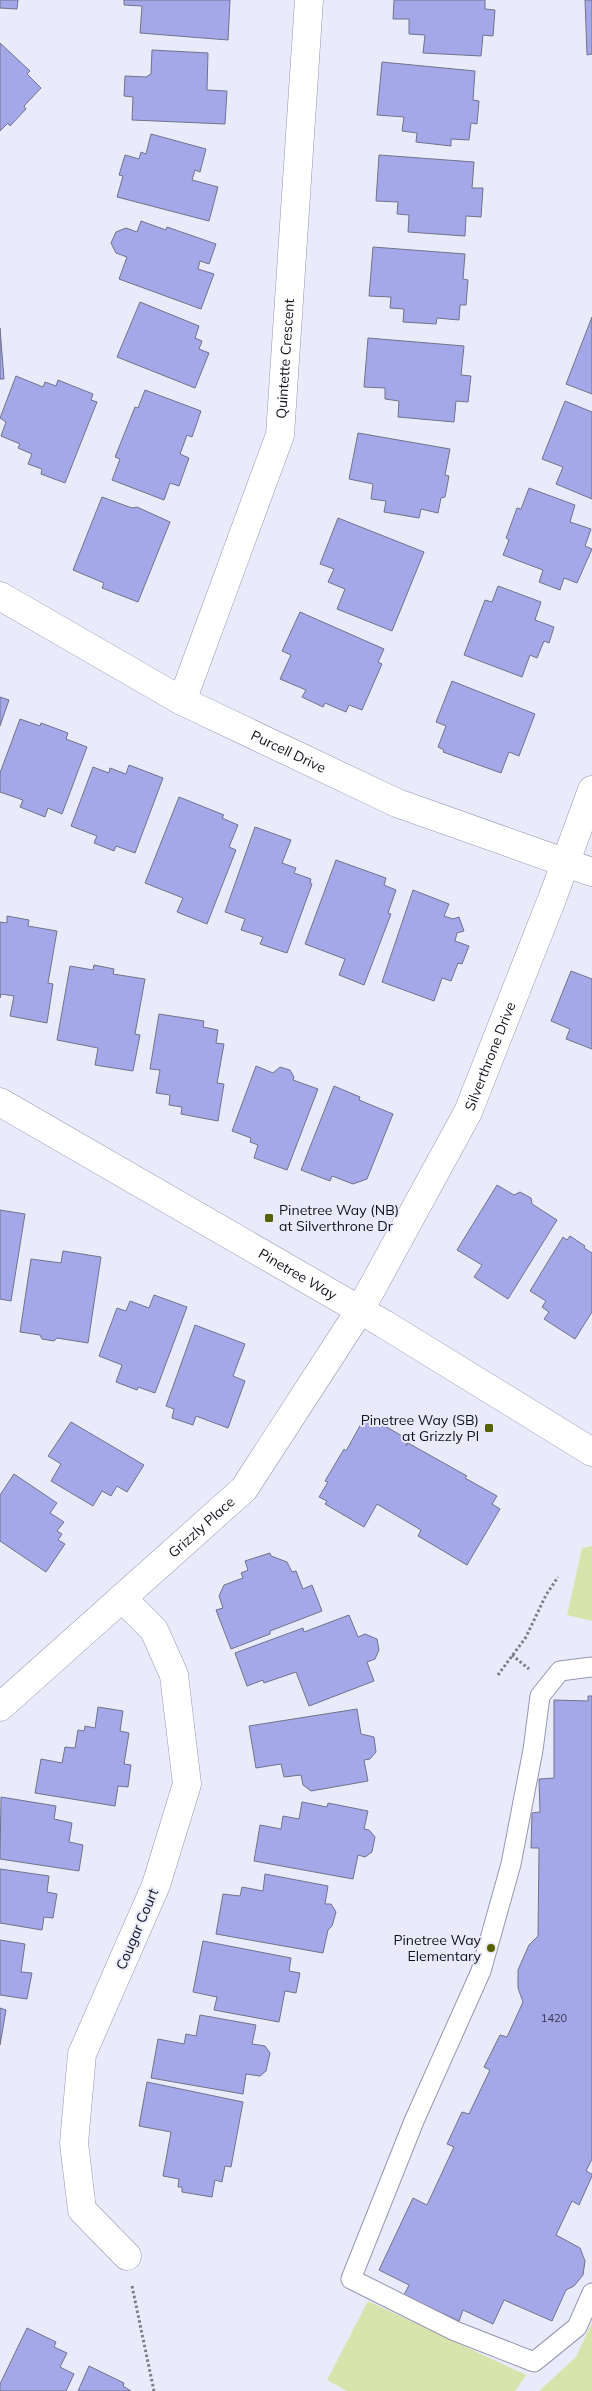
<svg xmlns="http://www.w3.org/2000/svg" width="592" height="2391" font-family="Mulish,sans-serif">
<style>
.green{fill:#d9e4ad}
.building{fill:#a4a7e8;stroke:#71738b}
.lines{fill:none;stroke-linecap:round;stroke-linejoin:round}
.service-casing{stroke:#9597b1;stroke-width:21}
.minor-casing{stroke:#9597b1;stroke-width:29}
.tertiary-casing{stroke:#9597b1;stroke-width:29}
.path{stroke:#7c7d89;stroke-width:3;stroke-dasharray:2.5 2.5;stroke-linecap:butt}
.service{stroke:#fff;stroke-width:19}
.minor{stroke:#fff;stroke-width:28}
.tertiary{stroke:#fff;stroke-width:28}
.poi-dot{fill:#566203;stroke:#e9ebfb;stroke-width:2}
.labels{text-anchor:middle;stroke-width:4;stroke-linejoin:round;paint-order:stroke}
.number-label{font-size:11px;fill:#36364e}
.street-label{font-size:14px;fill:#11111a;stroke:#e9ebfb}
.poi-label{font-size:14px;fill:#11111a;stroke:#e9ebfb;text-anchor:end}
</style>
<rect width="100%" height="100%" fill="#e9ebfb"/>
<g class="green">
<path d="M592,1546v75l-25,-6 15,-67z"/>
<path d="M368,2301l158,74 -11,16h-168l-20,-11z"/>
<path d="M592,2322v69h-53l37,-34z"/>
</g>
<g class="building">
<path d="M0,0h18l-1,9 -17,-1z"/>
<path d="M124,0h106l-2,40 -88,-7 2,-27 -18,-1z"/>
<path d="M394,0h91v9l10,1 -2,26 -10,-1 -2,21 -58,-3 2,-18 -16,-1v-15h-16z"/>
<path d="M585,0h7v54l-5,1z"/>
<path d="M0,43l30,28 -3,3 14,14 -17,18 2,3 -16,17 -2,-3 -8,8z"/>
<path d="M152,50l56,3 -1,37 20,1 -2,33 -93,-4 1,-23 -9,-1 1,-20 21,1 5,-3z"/>
<path d="M382,62l93,9 -2,29 6,1 -2,23 -6,-1 -2,17 -18,-1v7l-35,-4 1,-9 -15,-2 2,-14 -27,-2z"/>
<path d="M151,134l55,15 -6,23 -5,-2 -3,10 26,7 -9,34 -92,-24 6,-21 -4,-1 6,-20 14,4 2,-7 5,2z"/>
<path d="M379,155l95,7 -2,26h11l-2,29 -15,-1 -1,20 -57,-4 1,-17 -12,-1 1,-12 -22,-1z"/>
<path d="M141,221l25,9 1,-3 49,17 -7,20 -9,-3 -2,8 16,5 -13,35 -82,-30 8,-22 -11,-4 -5,-10 5,-11 10,-4 11,4z"/>
<path d="M373,247l92,7 -2,25 5,1 -2,25h-6l-1,15 -22,-2 -1,6 -33,-2 1,-13 -14,-1 1,-11 -22,-1z"/>
<path d="M140,302l59,24 -4,12 7,3 -3,8 10,4 -14,35 -78,-31z"/>
<path d="M592,317v77l-26,-10z"/>
<path d="M0,328l4,51h-4z"/>
<path d="M368,338l96,8 -3,29 10,1 -3,26 -12,-1 -2,21 -56,-5 1,-16 -14,-2v-11l-21,-1z"/>
<path d="M16,376l27,11 2,-5 11,4 2,-6 35,14 -2,6 6,2 -32,81 -24,-9 1,-5 -14,-5 4,-10 -14,-6 2,-4 -19,-8 5,-14 -6,-4z"/>
<path d="M145,390l56,21 -9,26 -5,-2 -7,19 9,4 -10,28 -9,-3 -6,17 -52,-20 8,-21 -5,-2 20,-50 3,1z"/>
<path d="M565,401l27,11v87l-36,-15 7,-17 -21,-8z"/>
<path d="M358,433l92,16 -5,26 4,1 -4,21 -4,1 -3,15 -17,-4 -2,9 -35,-6 2,-11 -15,-2 2,-15 -24,-5z"/>
<path d="M529,488l46,17 -5,17 21,7 -6,17 7,3 -15,34 -13,-5 -4,12 -21,-8 4,-12 -40,-15 6,-15 -3,-2 11,-30 4,1z"/>
<path d="M102,497l30,11 5,-1 33,15 -32,80 -36,-14 2,-5 -31,-13z"/>
<path d="M338,518l86,34 -32,79 -55,-22 8,-20 -17,-7 6,-13 -14,-5z"/>
<path d="M498,586l43,16 -6,18 19,7 -5,16 -5,-2 -7,17 -7,-3 -8,22 -58,-22 21,-55 7,2z"/>
<path d="M300,612l84,37 -6,13 4,2 -20,46 -13,-5 -3,7 -21,-9 -2,4 -21,-10 4,-7 -26,-11 11,-24 -9,-4z"/>
<path d="M452,681l83,33 -16,42 -10,-4 -8,21 -58,-21 1,-2 -6,-3 8,-21 -10,-4z"/>
<path d="M0,697l9,3 -9,26z"/>
<path d="M20,719l20,7 1,-3 27,10 -2,6 21,8 -25,67 -14,-6 -3,9 -25,-10 3,-7 -23,-8v-19z"/>
<path d="M129,765l34,13 -28,75 -19,-7 -2,5 -20,-8 3,-7 -26,-10 22,-59 16,6 1,-5 16,6z"/>
<path d="M179,797l45,18 -2,3 16,7 -9,22 7,3 -29,74 -30,-12 6,-14 -38,-15z"/>
<path d="M255,827l36,13 -9,23 14,5 -2,5 17,6 -1,4 2,1 -25,69 -27,-9 3,-7 -22,-7 4,-11 -20,-7z"/>
<path d="M336,860l50,18 -2,7 12,5 -8,23 3,1 -27,71 -25,-10 6,-16 -40,-15z"/>
<path d="M413,890l36,14 -5,12 9,3 6,-2 5,14 -7,2 -2,8 14,5 -7,18 -4,-1 -7,18 -9,-3 -8,23 -52,-19z"/>
<path d="M7,916l22,4 -1,6 29,5 -9,52 5,1 -6,39 -37,-7 4,-20 -13,-2 -1,4v-76l7,1z"/>
<path d="M94,965l20,4 -1,5 32,5 -10,55 5,1 -7,36 -38,-6 3,-17 -41,-8 13,-74 23,4z"/>
<path d="M571,971l21,8v70l-26,-10 4,-10 -19,-8z"/>
<path d="M159,1014l45,7 -1,6 15,3 -2,13 8,1 -7,39 7,1 -6,37 -37,-7 1,-7 -13,-2 1,-10 -14,-2 4,-23 -10,-1z"/>
<path d="M256,1066l17,7 7,-6 10,3 4,7 -1,3 25,9 -31,81 -33,-12 4,-13 -8,-3 1,-4 -19,-7z"/>
<path d="M334,1086l26,11 -1,3 34,14 -26,65 -14,5 -21,-8 -2,5 -29,-11z"/>
<path d="M497,1185l17,10 6,-3 11,6 1,6 25,16 -49,79 -34,-22 8,-12 -25,-15z"/>
<path d="M0,1210l25,4 -14,87 -11,-2z"/>
<path d="M570,1236l15,10 -1,2 8,5v59l-17,27 -31,-20 5,-7 -7,-5 4,-6 -16,-10 33,-54 4,3z"/>
<path d="M63,1251l38,6 -13,86 -31,-5 -3,3 -12,-2 -2,-4 -20,-3 11,-73 30,4z"/>
<path d="M154,1295l33,12 -32,86 -17,-6 -1,3 -21,-8 6,-17 -23,-9 18,-48 9,3 4,-10 19,7z"/>
<path d="M195,1325l50,19 -12,32 12,5 -17,47 -32,-12 -3,9 -21,-7 2,-9 -8,-3z"/>
<path d="M366,1415l43,25 -3,6 2,-3 59,33 -2,2 32,18 -5,8 8,5 -33,56 -49,-29 3,-6 -44,-26 -13,23 -39,-23 2,-3 -8,-4 9,-15 -3,-1 19,-32 2,2z"/>
<path d="M71,1422l73,43 -17,27 -10,-6 -6,10 -9,-5 -9,15 -42,-25 10,-17 -13,-8z"/>
<path d="M14,1474l43,29 -7,10 14,9 -7,9 5,3 -4,6 7,4 -19,28 -46,-31v-46z"/>
<path d="M270,1553l1,3 16,6 5,10 4,-1 7,18 9,-4 10,26 -52,20v3l-39,15 -15,-39 7,-2 -4,-12 5,-11 19,-7 -2,-5 7,-3 -3,-9z"/>
<path d="M349,1615l9,22 7,-3 12,5 2,11 -4,9 -8,3 7,19 -65,25 -13,-34 -32,11 -1,-3 -16,6 -12,-33 68,-25 1,4z"/>
<path d="M588,1696h4v463l-6,12 6,3v2l-13,29 -7,-4 -16,34 24,13 5,13 -2,14 -9,11 -8,4 -14,31 -48,-21 -11,24 -30,-14 -4,11 -55,-26 5,-10 -30,-15 34,-72 14,7 27,-58 -7,-3 15,-32 7,2 21,-44 -6,-3 16,-32 7,2 16,-35 -5,-14v-18l11,-25 9,-9 1,-88h-8l1,-35 8,-1 -1,-33 15,-1v-78l34,1z"/>
<path d="M98,1707l25,4 -3,20 9,2 -5,31 7,1 -3,22 -10,-1 -3,20 -80,-13 6,-34 21,4 3,-16 10,1 3,-18 6,1 1,-5 10,2z"/>
<path d="M357,1709l4,25 13,3 2,15 -6,7 -6,1 4,21 -57,10 -8,-6 -2,-10 -17,2 -3,-13 -25,4 -7,-42z"/>
<path d="M1,1797l55,9 -2,13 18,4 -3,19 14,3 -4,26 -79,-12z"/>
<path d="M302,1802l25,5 1,-4 40,8 -4,18 5,1 6,7 -3,15 -7,5 -7,-2 -5,24 -99,-18 6,-36 21,4 2,-13 16,3z"/>
<path d="M0,1869l49,7 -2,16 10,2 -4,24 -9,-1 -2,13 -42,-7z"/>
<path d="M265,1874l63,12 -3,18h6l5,8 -4,14 -4,4 -5,23 -107,-19 7,-40 17,2 2,-9 21,4z"/>
<path d="M0,1940l25,4 -4,28 11,1 -5,26 -27,-4z"/>
<path d="M203,1941l88,17 -2,13 11,2 -4,20 -11,-2 -6,31 -65,-12 3,-13 -24,-5z"/>
<path d="M0,2008l6,2 -6,35z"/>
<path d="M200,2015l56,10 -4,19 13,2 5,7 -4,18 -6,5 -14,-2 -3,20 -92,-16 7,-39 26,5 2,-10 10,2z"/>
<path d="M147,2082l96,20 -12,65 -6,-1 -3,16 -7,-2 -3,17 -30,-5v-5h-4l1,-8 -16,-3 8,-44 -32,-6z"/>
<path d="M27,2328l29,14 -2,5 13,6 -7,14 14,7 -8,17h-66v-7z"/>
<path d="M89,2366l35,17 -1,3 8,5h-53z"/>
</g>
<g class="lines">
<defs>
<path id="service" d="M592,1667l-32,4 -20,25 -7,54 -22,114 -30,107 -67,150 -63,158 104,52 79,31 43,-35 15,-34"/>
<g id="minor">
<path id="s1" d="M0,596l182,105 215,102 195,69"/>
<path id="s2" d="M182,701l98,-266 29,-435"/>
<path d="M122,1598l32,32 20,45 13,109 -31,101 -74,169 -8,89 8,67 45,46"/>
<path id="s3" d="M0,1707l244,-218 116,-179 108,-198 84,-213 40,-109"/>
</g>
<g id="tertiary">
<path id="s4" d="M0,1102l384,222 208,128"/>
</g>
</defs>
<use href="#service" class="service-casing"/>
<use href="#minor" class="minor-casing"/>
<use href="#tertiary" class="tertiary-casing"/>
<g class="path">
<path d="M512,1655l17,14"/>
<path d="M498,1675l28,-38 20,-42 12,-18"/>
<path d="M132,2286l22,105"/>
</g>
<use href="#service" class="service"/>
<use href="#minor" class="minor"/>
<use href="#tertiary" class="tertiary"/>
</g>
<g class="poi-dot">
<rect x="264" y="1213" width="10" height="10" rx="2.5"/>
<rect x="484" y="1423" width="10" height="10" rx="2.5"/>
<circle cx="491" cy="1948" r="5"/>
</g>
<g class="labels">
<g class="number-label">
<text x="554" y="2022">1420</text>
</g>
<g class="street-label">
<text dy="5" stroke="none"><textPath href="#s2" startOffset="360">Quintette Crescent</textPath></text>
<text dy="5" stroke="none"><textPath href="#s1" startOffset="328">Purcell Drive</textPath></text>
<text dy="5" stroke="none"><textPath href="#s3" startOffset="826">Silverthrone Drive</textPath></text>
<text dy="5" stroke="none"><textPath href="#s4" startOffset="344">Pinetree Way</textPath></text>
<text dy="5" stroke="none"><textPath href="#s3" startOffset="270">Grizzly Place</textPath></text>
<text transform="translate(137 1929) rotate(-67)" y="5">Cougar Court</text>
</g>
<g class="poi-label">
<text x="279" y="1215" text-anchor="start">Pinetree Way (NB)<tspan x="279" dy="16">at Silverthrone Dr</tspan></text>
<text x="479" y="1425">Pinetree Way (SB)<tspan x="479" dy="16">at Grizzly Pl</tspan></text>
<text x="481" y="1945">Pinetree Way<tspan x="481" dy="16">Elementary</tspan></text>
</g>
</g>
</svg>
